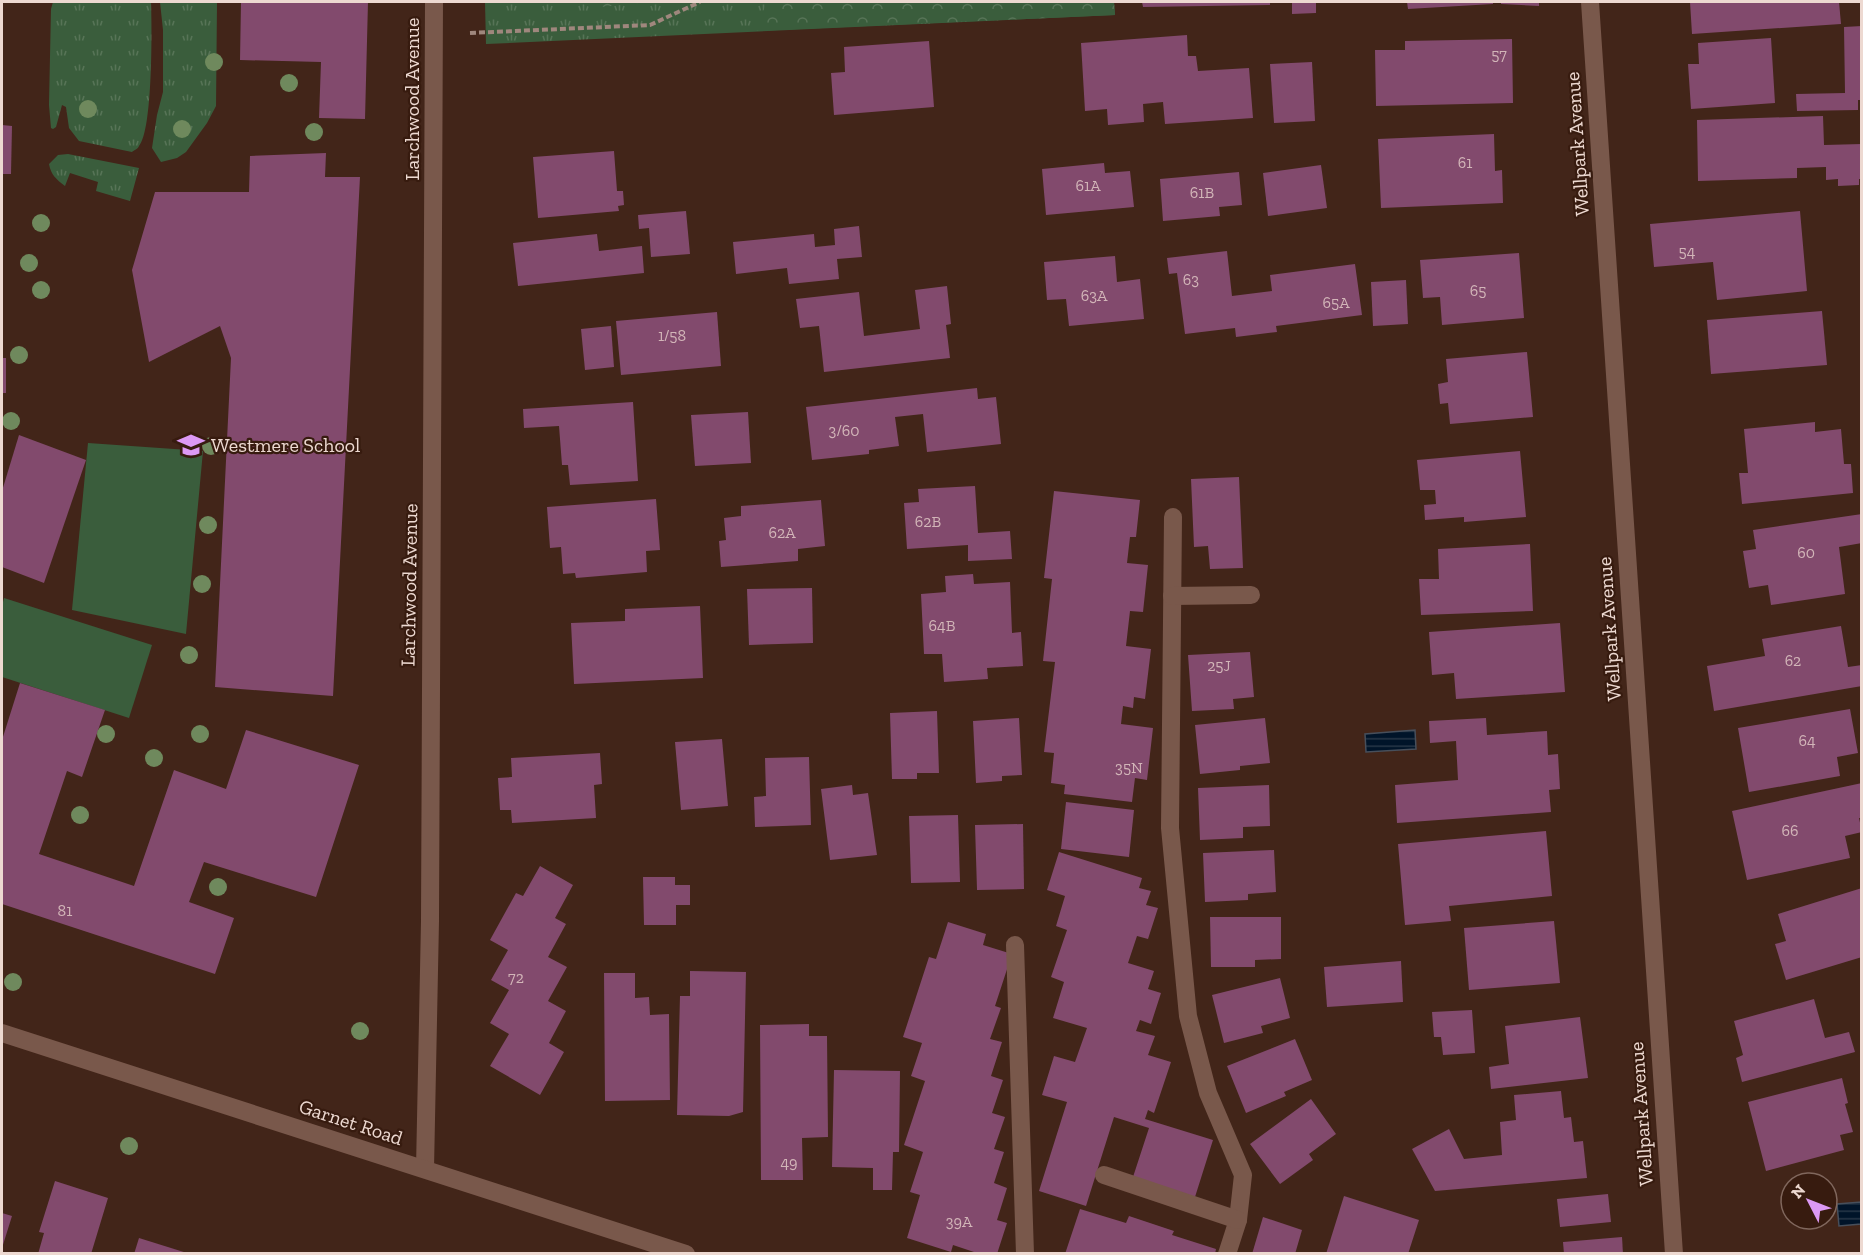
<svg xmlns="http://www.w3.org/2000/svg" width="1863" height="1255" font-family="'Zilla Slab',serif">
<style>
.grass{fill:url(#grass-tufts)}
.forest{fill:url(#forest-crowns)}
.pitch{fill:#3a5d3c}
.water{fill:url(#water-rules);stroke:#474f5b;stroke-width:1.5}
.building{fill:#824a6d}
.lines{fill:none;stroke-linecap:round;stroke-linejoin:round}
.path{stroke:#9f877d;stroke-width:4;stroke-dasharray:6 3;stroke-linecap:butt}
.lane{stroke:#79584b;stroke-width:18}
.street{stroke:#79584b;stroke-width:18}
.secondary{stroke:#79584b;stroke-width:18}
.tree{fill:#6f895d}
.labels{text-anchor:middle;stroke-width:4.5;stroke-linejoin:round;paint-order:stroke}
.number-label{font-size:16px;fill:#d2b5b8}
.street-label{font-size:20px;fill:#edd9d1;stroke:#371b0f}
.poi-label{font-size:20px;fill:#edd9d1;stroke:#371b0f;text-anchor:start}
</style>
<defs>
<pattern id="grass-tufts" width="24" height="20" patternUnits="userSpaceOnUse" patternTransform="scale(1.5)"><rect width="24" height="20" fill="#3a5d3c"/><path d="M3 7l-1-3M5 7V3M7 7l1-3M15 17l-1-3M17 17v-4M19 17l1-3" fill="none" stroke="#577457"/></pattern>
<pattern id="forest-crowns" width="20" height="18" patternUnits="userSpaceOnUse" patternTransform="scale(1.5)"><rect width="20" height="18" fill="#3a5d3c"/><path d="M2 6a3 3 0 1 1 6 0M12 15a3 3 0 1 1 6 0" fill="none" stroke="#577457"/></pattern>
<pattern id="water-rules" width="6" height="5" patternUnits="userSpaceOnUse" patternTransform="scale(1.5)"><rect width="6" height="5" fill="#001429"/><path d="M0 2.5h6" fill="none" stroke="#263647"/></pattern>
</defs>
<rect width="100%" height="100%" fill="#422519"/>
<g class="grass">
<path d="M53,2h98c1,24 2,128 -12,144 -1,3 -5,4 -7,6l-53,-11 -10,-13 -3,-21 -4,-2 -6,22 -3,2 -2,-1 -2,-23 2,-96z"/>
<path d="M160,2h57l-1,104 -9,17 -21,29 -9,6 -16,4 -9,-14 5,-33 6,-23v-62z"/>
<path d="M485,2h629l1,13 -629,29z"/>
<path d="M68,154l71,14 -9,33 -34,-10 2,-9 -28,-9 -5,13c-9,-7 -14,-11 -16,-22l9,-9z"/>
</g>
<g class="forest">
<path d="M580,2h72l-61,6z"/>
<path d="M767,2h347l1,13 -360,16z"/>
</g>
<g class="pitch">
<path d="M88,443l115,8 -17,183 -114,-24z"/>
<path d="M4,598l148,47 -23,73 -127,-41v-71z"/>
</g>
<g class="water">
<path d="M1415,730l1,19 -50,3 -1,-18z"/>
<path d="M1861,1202v22l-22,2 -2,-22z"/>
</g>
<g class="building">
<path d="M241,2h127l-3,117 -46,-1 2,-56 -81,-2z"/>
<path d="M1142,2h128v3l-127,2z"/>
<path d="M1292,2h24v11l-24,1z"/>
<path d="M1407,2h86v2l-85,5z"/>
<path d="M1501,2h38v4l-38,-2z"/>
<path d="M1690,2h149l2,22 -149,10z"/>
<path d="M1862,26v74h-4v10l-61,1 -1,-17 49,-1 -1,-66z"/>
<path d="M1187,35l1,21h8l2,15 51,-3 4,50 -88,6 -2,-22 -20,2 1,18 -36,3 -1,-16 -22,2 -4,-68z"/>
<path d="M1771,38l4,65 -84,6 -3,-45h11l-1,-21z"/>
<path d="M1512,39l1,64 -137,3 -1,-56h30v-9z"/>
<path d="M929,41l5,66 -100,8 -3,-42 14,-1 -1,-25z"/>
<path d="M1312,62l3,59 -41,2 -4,-59z"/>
<path d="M1823,116l1,29 38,-1v35h-3v6l-21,1v-7l-12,1v-13l-29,1v10l-99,3 -1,-61z"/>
<path d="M2,125l10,1 -1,48h-9z"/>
<path d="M1494,134l1,37 7,-1 1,33 -122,5 -3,-69z"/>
<path d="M614,151l3,40h6l1,14 -6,1 1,5 -81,7 -5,-61z"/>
<path d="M326,153l-1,24h35l-27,519 -118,-9 16,-329 -11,-32 -71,36 -17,-92 23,-78h94l1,-36z"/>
<path d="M1104,163l1,10 25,-2 4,36 -88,8 -4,-46z"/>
<path d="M1321,165l6,43 -59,8 -5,-43z"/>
<path d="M1239,172l3,33 -23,2 1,9 -57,5 -3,-42z"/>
<path d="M686,211l4,43 -39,3 -2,-29 -10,1 -1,-14z"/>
<path d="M1800,211l7,80 -90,9 -4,-38 -59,5 -4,-43z"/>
<path d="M859,226l3,31 -25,2 2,20 -50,5 -2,-16 -51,6 -3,-32 81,-8 1,13 20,-2 -1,-16z"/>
<path d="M597,234l2,17 43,-5 2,27 -126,13 -5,-43z"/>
<path d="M1227,251l5,45 40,-5 -2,-16 85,-11 7,51 -86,11 1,6 -41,5 -1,-9 -50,6 -8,-61 -8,1 -2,-16z"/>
<path d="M1519,253l5,65 -82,7 -2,-28 -17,1 -3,-38z"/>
<path d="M1115,256l2,26 23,-3 4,40 -75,7 -3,-27 -19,1 -3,-38z"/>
<path d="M1406,280l2,44 -35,2 -2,-44z"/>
<path d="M947,286l4,38 -5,1 4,33 -126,14 -5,-46 -19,2 -4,-29 63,-7 5,44 56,-7 -5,-39z"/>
<path d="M1822,311l5,54 -116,9 -4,-54z"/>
<path d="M717,312l4,54 -100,9 -5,-54z"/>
<path d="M611,326l3,41 -29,3 -4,-41z"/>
<path d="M1527,352l6,65 -83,7 -2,-21 -8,1 -2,-20 10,-2 -2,-23z"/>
<rect x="2" y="358" width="4" height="35"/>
<path d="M977,388l1,11 18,-2 5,47 -74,8 -4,-38 -28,3 4,29 -30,4v4l-57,6 -6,-53z"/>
<path d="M633,402l5,79 -68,4 -2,-20h-6l-3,-39 -35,2 -1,-19z"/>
<path d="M748,412l3,51 -56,3 -4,-51z"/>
<path d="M1815,422v10l26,-3 3,35h7l2,29 -111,11 -3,-31h9l-4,-44z"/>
<path d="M19,435l67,25 -42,123 -42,-16v-76z"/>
<path d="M1520,451l6,66 -62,5v-5l-39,3 -1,-15 12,-1 -1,-14h-15l-3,-30z"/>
<path d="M1239,477l4,91 -33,1 -2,-23 -14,1 -3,-68z"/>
<path d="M975,486l3,47 32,-2 2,28 -44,2v-16l-61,4 -3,-46 15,-1 -1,-13z"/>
<path d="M1054,491l86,9 -4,37h-6l-3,26 21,2 -5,47 -13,-1 -4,35 25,3 -6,50 -11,-2 -1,11 -10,-2 -2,18 32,4 -6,52 -12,-2 -3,24 -68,-8 1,-9 -14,-2 3,-30 -10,-1 11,-90 -12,-1 9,-82 -8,-1z"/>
<path d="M656,499l4,51 -14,1 1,21 -71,6 -1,-5 -12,1 -2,-27 -11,1 -3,-41z"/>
<path d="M821,500l4,46 -27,3v12l-77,6 -2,-26 7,-1 -2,-22 17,-2v-10z"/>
<path d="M1862,514v29l-23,4 6,47 -74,11 -3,-20 -19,3 -6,-37 13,-2 -3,-19z"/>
<path d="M1530,544l3,67 -112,4 -2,-36h20l-1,-30z"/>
<path d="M973,574l1,10 36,-2 2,51 9,-1 2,34 -36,2 1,11 -44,3 -2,-28h-18l-3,-60 25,-2 -1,-16z"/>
<path d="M812,588l1,55 -64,2 -2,-56z"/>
<path d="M700,606l3,72 -129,6 -3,-61 54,-2v-12z"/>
<path d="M1560,623l5,69 -109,7 -2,-26 -22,2 -3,-43z"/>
<path d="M1841,626l7,41 14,-2v21l-148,25 -7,-45 58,-10 -3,-17z"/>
<path d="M1250,652l4,45 -21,2 1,10 -42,2 -4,-56z"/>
<path d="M20,683l85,27 -23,67 -15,-6 -28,83 95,32 40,-116 52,19 20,-59 113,35 -43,132 -112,-35 -15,40 45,16 -19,56 -213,-70v-164z"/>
<path d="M1850,709l8,44 -21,4 3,19 -91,16 -11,-64z"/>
<path d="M937,711l2,62h-22v6h-25l-2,-66z"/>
<path d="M1019,718l3,57 -20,1v5l-26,2 -3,-62z"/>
<path d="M1265,718l5,45 -30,3v4l-40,4 -5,-49z"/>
<path d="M1486,718l1,17 60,-4 1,24 10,-1 2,35 -11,1 2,22 -154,11 -2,-38 63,-5 -2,-39 -26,2 -1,-22z"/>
<path d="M722,739l6,67 -47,4 -6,-68z"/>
<path d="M600,753l2,31 -8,1 2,33 -84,5 -1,-13h-11l-2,-32 14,-1 -1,-19z"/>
<path d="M809,757l2,68 -56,2 -1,-30 12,-1 -1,-38z"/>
<path d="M1862,783v35h-3l3,14 -17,4 5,22 -103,22 -15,-69z"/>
<path d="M852,785l1,10 15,-2 9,62 -47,5 -9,-71z"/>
<path d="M1269,785l1,41 -27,1v11l-43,2 -2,-52z"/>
<path d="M1066,802l68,8 -5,47 -68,-8z"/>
<path d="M958,815l2,67 -49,1 -2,-67z"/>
<path d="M1023,824l1,65 -47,1 -2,-65z"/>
<path d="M1546,831l6,65 -103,10 2,15 -46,4 -7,-81z"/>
<path d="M1274,850l2,42 -28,2v6l-43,2 -2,-49z"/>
<path d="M1059,852l83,26 -3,10 12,3 -5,14 12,3 -10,31 -11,-3 -9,27 26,8 -6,18 13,4 -10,31 -11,-4 -4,11 19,5 -7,19 23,7 -17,51 -6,-3 -3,9 68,21 -18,57 -62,-20 16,-49 -35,-11 -28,89 -47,-15 28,-89 -25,-7 12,-39 21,6 12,-34 -34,-10 11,-36 -13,-5 16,-47 -11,-4 9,-30 -18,-6z"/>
<path d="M540,866l33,19 -18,33 11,6 -18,33 19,10 -19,34 18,10 -17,32 15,9 -24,43 -50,-29 19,-32 -19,-11 19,-33 -18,-10 17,-30 -18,-10 26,-47 7,3z"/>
<path d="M643,877h32v8h15v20h-14v20h-32z"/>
<path d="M1862,888v69l-76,23 -11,-36 11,-3 -8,-27z"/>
<path d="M1210,917h71v42l-26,1v7h-44z"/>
<path d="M1554,921l6,62 -91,7 -5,-62z"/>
<path d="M948,922l38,12 -3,11 29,9 -17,52 6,2 -11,31 12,3 -11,34 12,4 -11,33 13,4 -11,32 10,3 -10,31 13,5 -10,32 10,3 -10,31h-17l-27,-9 -2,7 -44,-14 13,-43 -10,-3 13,-40 -19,-7 21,-64 -14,-5 11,-33 -19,-6 26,-80 7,2z"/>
<path d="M1401,961l2,41 -76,5 -3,-40z"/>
<path d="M690,971l56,1 -3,140 -14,4 -52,-1 3,-119h10z"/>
<path d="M604,973h31v25l14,-1 1,18 19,-1 1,86 -65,1z"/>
<path d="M1280,978l10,40 -29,8 2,7 -39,10 -12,-48z"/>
<path d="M1814,999l11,39 24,-6 6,20 -113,30 -6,-24 7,-3 -9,-34z"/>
<path d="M1472,1010l3,43 -32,2 -2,-18h-7l-2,-25z"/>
<path d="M1580,1017l8,61 -97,11 -2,-22 20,-3 -4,-38z"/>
<path d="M809,1024v12h18l1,101 -26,1 1,42h-42l-1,-155z"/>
<path d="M1295,1039l17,41 -28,12 2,4 -40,17 -19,-47z"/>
<path d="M834,1070l66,1 -1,81h-6l-1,38h-19v-22l-41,-1z"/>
<path d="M1842,1078l6,25 -3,1 8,28 -13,3 4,15 -78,21 -18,-69z"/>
<path d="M1561,1091l3,27 7,-1 3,25 9,-1 4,37 -152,13 -23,-42 37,-20 15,30 38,-4 -2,-33 16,-2 -2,-25z"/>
<path d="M1311,1099l25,35 -27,20 4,6 -33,24 -30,-40z"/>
<path d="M55,1181l53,17 -17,56h-53l6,-21 -5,-1z"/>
<path d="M1608,1194l3,28 -51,5 -3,-28z"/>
<path d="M1344,1196l75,24 -11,34h-82z"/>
<path d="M1080,1209l46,14 3,-7 45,15 -2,4 44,14 -1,5h-150z"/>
<path d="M2,1213l10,3 -10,32z"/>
<path d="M1263,1217l39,13 -7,24h-43z"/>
<path d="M1622,1237l1,17h-59l-1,-12z"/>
<path d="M139,1238l48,15v1h-53z"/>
</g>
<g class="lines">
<path class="path" d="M470,33l180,-8 50,-23"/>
<g class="lane">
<path d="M1173,517l-3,311 18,188 20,77 35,82 -5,45 -11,34"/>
<path d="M1172,596l79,-1"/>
<path d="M1015,945l10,309"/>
<path d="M1104,1175l134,45"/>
</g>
<g class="street">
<path d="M1590,2l84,1252"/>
<path d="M425,1169l5,-248 4,-919"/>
</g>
<path class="secondary" d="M2,1033l684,221"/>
</g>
<g class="tree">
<circle cx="214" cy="62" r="9"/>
<circle cx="289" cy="83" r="9"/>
<circle cx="88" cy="109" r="9"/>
<circle cx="182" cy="129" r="9"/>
<circle cx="314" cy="132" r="9"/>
<circle cx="41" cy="223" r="9"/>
<circle cx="29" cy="263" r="9"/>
<circle cx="41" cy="290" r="9"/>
<circle cx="19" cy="355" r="9"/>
<circle cx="11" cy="421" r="9"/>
<circle cx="211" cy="446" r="9"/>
<circle cx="208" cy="525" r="9"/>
<circle cx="202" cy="584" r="9"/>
<circle cx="189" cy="655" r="9"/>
<circle cx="106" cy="734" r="9"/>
<circle cx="200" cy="734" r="9"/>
<circle cx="154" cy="758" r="9"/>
<circle cx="80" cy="815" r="9"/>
<circle cx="218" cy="887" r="9"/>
<circle cx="13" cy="982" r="9"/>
<circle cx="360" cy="1031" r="9"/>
<circle cx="129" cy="1146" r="9"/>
</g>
<defs>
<symbol id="school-bare" viewBox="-9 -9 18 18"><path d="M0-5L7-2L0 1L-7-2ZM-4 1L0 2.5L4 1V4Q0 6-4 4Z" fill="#dc99f4" stroke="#371b0f" stroke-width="2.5" paint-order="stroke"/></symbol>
</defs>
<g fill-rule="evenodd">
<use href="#school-bare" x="172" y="426" width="38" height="38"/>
</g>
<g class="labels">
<g class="number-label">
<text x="1499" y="60">57</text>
<text x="1465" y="168">61</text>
<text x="1088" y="191">61A</text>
<text x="1202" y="198">61B</text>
<text x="1687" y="257">54</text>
<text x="1191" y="285">63</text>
<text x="1478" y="296">65</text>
<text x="1094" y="301">63A</text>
<text x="1336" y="308">65A</text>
<text x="672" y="341">1/58</text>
<text x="844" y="436">3/60</text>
<text x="928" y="527">62B</text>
<text x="782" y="538">62A</text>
<text x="1806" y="558">60</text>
<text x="942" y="631">64B</text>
<text x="1793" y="666">62</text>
<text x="1219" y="671">25J</text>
<text x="1807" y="746">64</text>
<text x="1129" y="773">35N</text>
<text x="1790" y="836">66</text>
<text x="65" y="916">81</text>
<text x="516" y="983">72</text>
<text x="789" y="1168">49</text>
<text x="959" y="1227">39A</text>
</g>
<g class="street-label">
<text transform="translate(412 99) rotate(-90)" y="7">Larchwood Avenue</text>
<text transform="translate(1577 144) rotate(-94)" y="7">Wellpark Avenue</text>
<text transform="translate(409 585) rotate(-89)" y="7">Larchwood Avenue</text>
<text transform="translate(1609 629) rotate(-94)" y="7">Wellpark Avenue</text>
<text transform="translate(1641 1114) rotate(-94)" y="7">Wellpark Avenue</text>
<text transform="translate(351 1122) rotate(18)" y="7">Garnet Road</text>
</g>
<g class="poi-label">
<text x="211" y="452">Westmere School</text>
</g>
</g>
<rect width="1863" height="1255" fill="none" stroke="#edd9d1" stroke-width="6"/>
<g transform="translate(1809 1201) rotate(312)"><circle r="28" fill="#371b0f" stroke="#80675d" stroke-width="1.5"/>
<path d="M0-4.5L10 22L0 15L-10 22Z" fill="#dc99f4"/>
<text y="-9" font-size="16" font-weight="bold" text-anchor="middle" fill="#edd9d1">N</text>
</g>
</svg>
